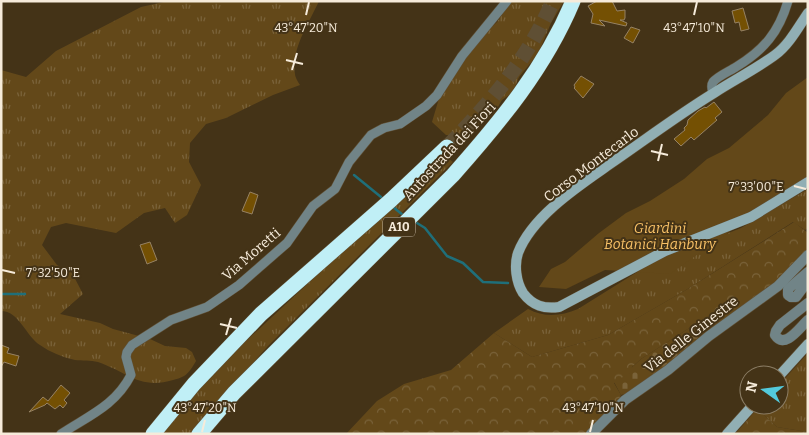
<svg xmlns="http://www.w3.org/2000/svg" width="809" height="435" font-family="Bitter,serif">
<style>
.grass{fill:url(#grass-tufts)}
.forest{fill:url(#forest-crowns)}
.cemetery{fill:url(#cemetery-stones)}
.garden{fill:#634819}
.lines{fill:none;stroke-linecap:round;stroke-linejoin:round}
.stream{stroke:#1f6f7a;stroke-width:2.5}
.building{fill:#745003;stroke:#968264}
.motorway-tunnel{stroke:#5f4f34;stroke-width:15;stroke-dasharray:15 8;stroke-linecap:butt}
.minor-casing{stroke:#605036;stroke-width:10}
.tertiary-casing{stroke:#605036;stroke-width:11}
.secondary-casing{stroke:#605036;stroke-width:11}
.motorway-casing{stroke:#605036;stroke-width:16}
.minor{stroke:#718487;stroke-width:9}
.tertiary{stroke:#718487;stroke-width:10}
.secondary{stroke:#91afb4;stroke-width:10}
.motorway{stroke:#c0eff6;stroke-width:15}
.ticks{fill:none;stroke:#f6ebda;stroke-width:2}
.labels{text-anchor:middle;stroke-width:4;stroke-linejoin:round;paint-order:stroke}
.shield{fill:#443317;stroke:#c1b4a0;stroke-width:1}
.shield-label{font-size:12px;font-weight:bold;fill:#f6ebda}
.street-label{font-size:14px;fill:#f6ebda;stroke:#443317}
.park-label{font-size:14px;font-style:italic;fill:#f7c066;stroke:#443317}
.ticks-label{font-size:12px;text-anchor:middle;fill:#f6ebda;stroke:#443317;stroke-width:4;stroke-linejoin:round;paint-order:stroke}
</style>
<defs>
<pattern id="grass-tufts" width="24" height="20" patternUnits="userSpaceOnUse" patternTransform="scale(1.25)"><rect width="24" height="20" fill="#634819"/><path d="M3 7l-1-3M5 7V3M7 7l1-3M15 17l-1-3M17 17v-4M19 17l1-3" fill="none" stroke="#7a633a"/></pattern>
<pattern id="forest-crowns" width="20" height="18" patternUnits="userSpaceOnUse" patternTransform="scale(1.25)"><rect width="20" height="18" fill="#634819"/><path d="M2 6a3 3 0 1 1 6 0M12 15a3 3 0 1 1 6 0" fill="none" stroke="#7a633a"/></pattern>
<pattern id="cemetery-stones" width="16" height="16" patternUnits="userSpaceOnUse" patternTransform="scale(1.25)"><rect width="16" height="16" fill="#634819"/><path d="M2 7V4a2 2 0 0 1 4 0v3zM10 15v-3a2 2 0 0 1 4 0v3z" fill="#7a633a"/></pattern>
</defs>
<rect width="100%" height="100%" fill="#443317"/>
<g class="grass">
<path d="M168,1h151c-9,20 -29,50 -24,73 0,3 3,8 5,11l-27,10 -47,23 -20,6 -16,19 -1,19 12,23 -14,30 -12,8 -10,-15 -21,5 -28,20 -50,-10 -15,4 -9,18 15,20 15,8 11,21 -23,20 40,9 13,6 37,10 15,7 21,2 6,4 4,9c-3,5 -7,12 -12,15 -3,2 -8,3 -11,4 -33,10 -46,-8 -75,-18 -7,-2 -16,-1 -23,-2 -13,-3 -25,-8 -35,-15 -14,-9 -21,-34 -39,-34v-241l25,7 30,-26 85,-44z"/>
<path d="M511,1h53l-13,22 -13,31 -19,23 -6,15 -11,8 -7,12 -19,18 -8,5h-22l-14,-13 8,-27 41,-58 16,-15z"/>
<path d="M445,156l8,6 -185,184 -78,88h-28l39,-47 44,-45z"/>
<path d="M808,189v39l-3,2 -12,-8 -107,68 -78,45 -76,22 -38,-24 34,-24c17,9 33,7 50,0l72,-45 91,-36z"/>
<path d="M808,353v79l-31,-5 -20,-18 4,-4h18v-20z"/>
</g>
<g class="forest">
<path d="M794,222l14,11c0,5 1,12 -1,16 -9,25 -81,69 -105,87l-8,-11 -53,34 -9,8 -1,6 -17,10 7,12 -3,8 -32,31h-240l31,-33 27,-17 47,-14 43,-37 38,24 76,-22 78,-45z"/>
<path d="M757,409l20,18 31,5v2h-73z"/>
</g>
<path class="cemetery" d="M694,325l8,11 -23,20 -51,37 -7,2 -7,-13 16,-9 -1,-3 12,-11z"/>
<path class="garden" d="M808,77v99l-138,98 -65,-4 -39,19 -27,-2 12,-18 14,-7 34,-29 27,-20 24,-12 34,-22 23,-20 22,-11 39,-33 18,-22z"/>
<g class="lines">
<g class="stream">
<path d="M354,175l27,22"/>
<path d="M393,207l10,8"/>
<path d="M417,223l8,5 22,28 16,7 20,19 25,1"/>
<path d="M1,294h24"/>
</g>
</g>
<g class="building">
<path d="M597,1h15l5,10 8,-1v8l-1,2h-4l7,3 -1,3 -27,-6 6,6 -14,-3 2,-9 -5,-8z"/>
<path d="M743,8l6,21 -8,2 -2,-9 -4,1 -3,-12z"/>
<path d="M631,27l9,3 -7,13 -9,-5z"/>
<path d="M581,76l13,8 -11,14 -9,-10 1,-1 -1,-2z"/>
<path d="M714,102l8,10 -7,6 2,2 -23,20 -3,-3 -10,9 -7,-7 11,-9 -1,-2 3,-3 1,-5 10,-9 7,-4 1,1z"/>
<path d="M250,192l8,3 -6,19 -10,-3z"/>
<path d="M150,242l7,18 -10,4 -7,-19z"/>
<path d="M1,345l8,3 -2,5 12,3 -3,10 -12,-4 -3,5z"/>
<path d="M61,385l9,8 -6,7 3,3 -4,5 -3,-3 -5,4 -8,-6 -2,2 -16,7 14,-15 5,4z"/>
</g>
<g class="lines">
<path class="motorway-tunnel" d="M447,147c45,-46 80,-87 106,-146"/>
<defs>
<g id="minor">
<path d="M713,93c-1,-3 -2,-8 0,-11 5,-6 17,-11 23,-15 28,-17 43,-35 52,-66"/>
<path d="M61,434c27,-18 54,-28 70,-59l-5,-18 1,-5 5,-7 39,-25 36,-13 32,-22 48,-42 26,-37 22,-17 14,-27 22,-27 13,-7 16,-4 26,-18 11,-11 25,-39 45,-55"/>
</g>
<g id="tertiary">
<path d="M808,272l-20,17v6l3,2h5l12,-16"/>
<path d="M808,303l-28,22 -4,6 -1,4c10,15 25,-8 33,-15"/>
<path d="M591,434l34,-34 43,-30 41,-34 69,-50 30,-31"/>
</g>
<g id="secondary">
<path d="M808,13c-9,13 -19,32 -33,42 -19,14 -41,25 -61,38 -36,22 -69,47 -104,71 -30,21 -78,52 -92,89 -4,12 -2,29 5,40 10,13 21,16 36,14l106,-56 86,-34 57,-35"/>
<path d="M779,376l29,-32"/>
<path d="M727,434l26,-29"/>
</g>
<g id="motorway">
<path d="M153,434l41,-50 67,-70 130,-114 56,-53"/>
<path d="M199,434l35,-41 219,-218c47,-53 92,-107 120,-174"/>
</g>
</defs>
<use href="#minor" class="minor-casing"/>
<use href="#tertiary" class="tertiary-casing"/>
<use href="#secondary" class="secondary-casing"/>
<use href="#motorway" class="motorway-casing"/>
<use href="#minor" class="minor"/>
<use href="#tertiary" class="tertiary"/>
<use href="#secondary" class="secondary"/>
<use href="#motorway" class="motorway"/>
</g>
<path class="ticks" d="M306,15l3,-13M694,15l3,-13M286,60l17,4M292,70l5,-17M651,151l17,4M658,161l4,-17M794,186l12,3M2,270l13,3M220,324l17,4M226,335l5,-17M202,432l3,-12M590,432l3,-12"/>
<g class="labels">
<rect class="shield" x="383" y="217.5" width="32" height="19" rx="4"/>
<g class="shield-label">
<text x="399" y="231">A10</text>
</g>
<g class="street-label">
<text transform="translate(449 151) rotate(-47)" y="5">Autostrada dei Fiori</text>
<text transform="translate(591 164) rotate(-37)" y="5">Corso Montecarlo</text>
<text transform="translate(251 254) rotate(-41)" y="5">Via Moretti</text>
<text transform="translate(691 334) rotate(-38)" y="5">Via delle Ginestre</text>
</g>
<g class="park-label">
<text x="660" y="233">Giardini<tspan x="660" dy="16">Botanici Hanbury</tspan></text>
</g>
</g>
<g class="ticks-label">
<text x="306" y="32">43°47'20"N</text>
<text x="694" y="32">43°47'10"N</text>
<text x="756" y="191">7°33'00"E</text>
<text x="53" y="277">7°32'50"E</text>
<text x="205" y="412">43°47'20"N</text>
<text x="593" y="412">43°47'10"N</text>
</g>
<rect width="809" height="435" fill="none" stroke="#f6ebda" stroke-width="5"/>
<g transform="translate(764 390) rotate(284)"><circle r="24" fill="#443317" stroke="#8b7d65"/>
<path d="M0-4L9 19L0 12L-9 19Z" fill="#53cadc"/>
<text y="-8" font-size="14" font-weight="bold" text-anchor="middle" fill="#f6ebda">N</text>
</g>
</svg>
